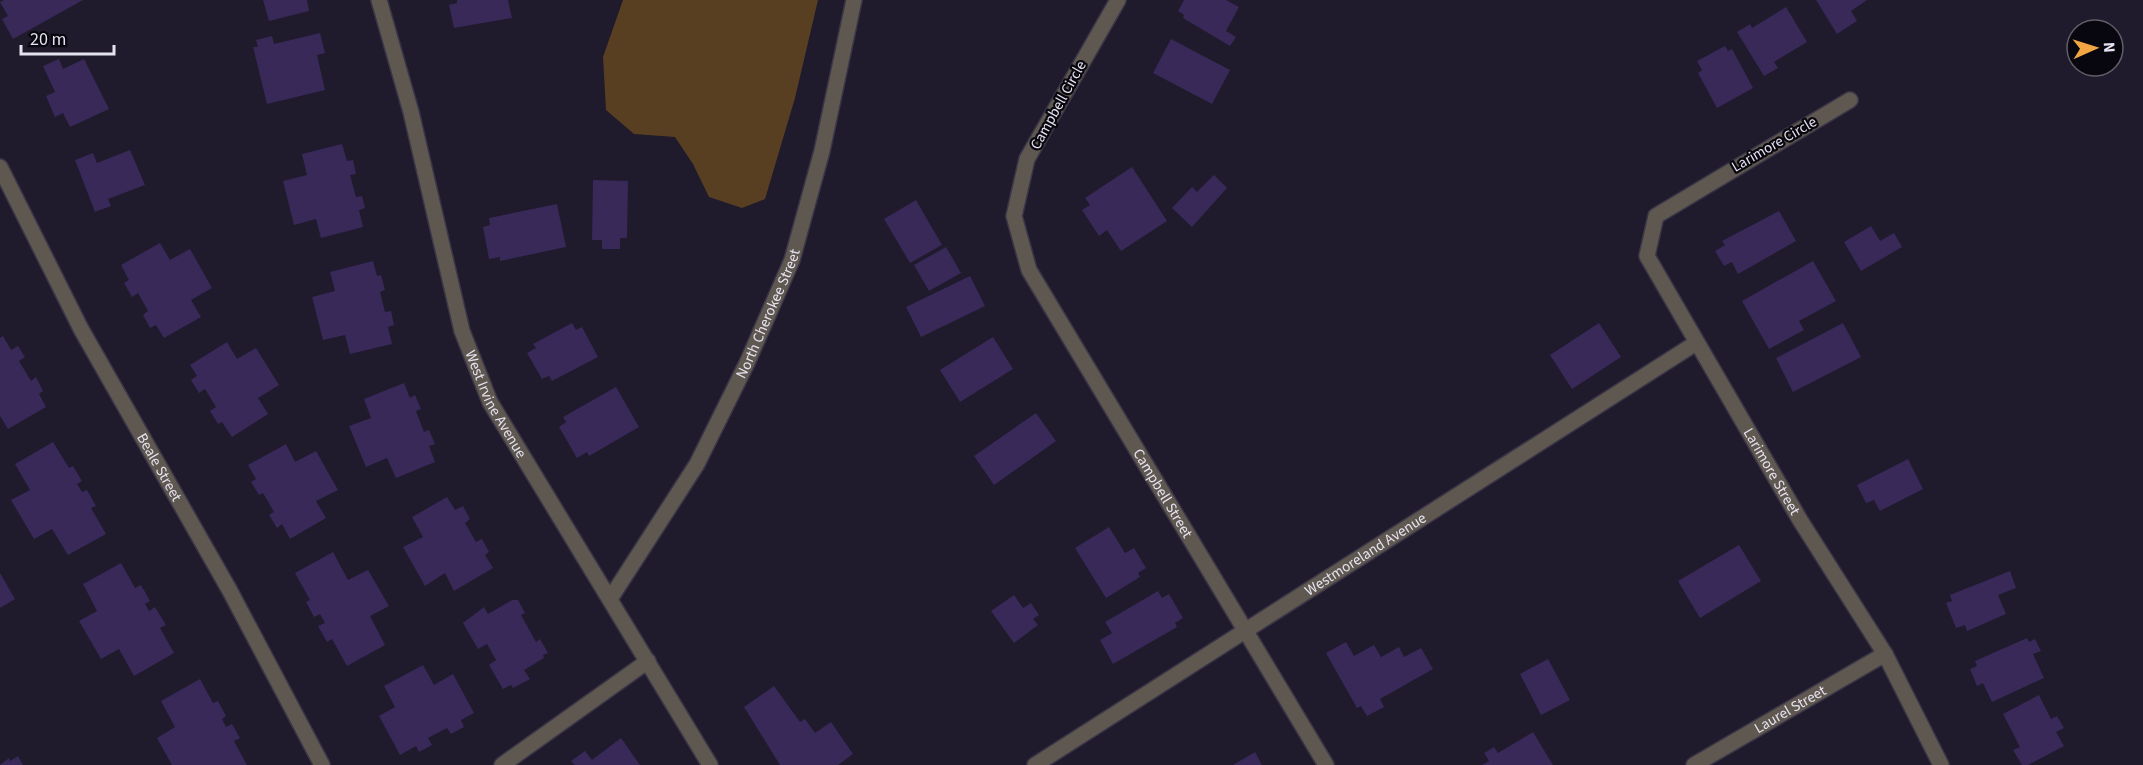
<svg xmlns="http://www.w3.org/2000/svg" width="2143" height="765" font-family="'Source Sans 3',sans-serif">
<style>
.green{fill:#593f22}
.building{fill:#382959}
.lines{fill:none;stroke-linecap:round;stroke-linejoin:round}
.minor-casing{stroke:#3b3647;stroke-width:18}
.minor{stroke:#5f5850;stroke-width:15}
.labels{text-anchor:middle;stroke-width:4.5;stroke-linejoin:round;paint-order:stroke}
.street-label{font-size:15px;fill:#e6e3f0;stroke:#08060e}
</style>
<rect width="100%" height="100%" fill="#1f1a2c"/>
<path class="green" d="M623,0h195l-23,98 -30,101 -23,9 -33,-11 -16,-33 -18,-27 -41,-3 -28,-24 -3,-53z"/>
<g class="building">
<path d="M4,0h79l-70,39 -11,-20 6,-3 -8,-14z"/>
<path d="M263,0h44l2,11 -40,10z"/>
<path d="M457,0h51l4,18 -58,10 -5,-23 8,-2z"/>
<path d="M1184,0h42l13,7 -13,24 10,6 -6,9 -47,-28 1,-3 -6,-4z"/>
<path d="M1816,0h51l-16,11 6,10 -20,13z"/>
<path d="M1786,7l21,35 -33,20 4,6 -14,8 -27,-44 13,-8 2,4z"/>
<path d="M320,33l5,20 -8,2 8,35 -58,14 -14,-57h5l-2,-7 16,-4 2,8z"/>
<path d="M1171,39l59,31 -18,34 -59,-31z"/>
<path d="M1725,46l3,5 4,-2 21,39 -36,20 -19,-35 4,-3 -5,-9z"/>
<path d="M59,59l4,10 21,-10 25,50 -39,18 -7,-14 -8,4 -9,-21 9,-4 -12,-26z"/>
<path d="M342,144l5,17 6,-1 3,14 -6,1 6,22 6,-1 3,12 -6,2 4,17 -42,11 -5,-19 -22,6 -11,-44 24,-6 -5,-21z"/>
<path d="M130,150l15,35 -37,14 3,7 -16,6 -20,-52 18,-7 4,10z"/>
<path d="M1132,167l35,54 -46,30 -14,-21 -8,6 -17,-26 8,-5 -5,-7z"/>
<path d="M1214,175l13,13 -35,39 -20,-19 20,-21 5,5z"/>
<path d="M593,180l35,1 -1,57h-7v11h-18v-9h-10z"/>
<path d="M916,200l26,45 -32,18 -26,-44z"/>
<path d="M557,204l9,43 -66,14v-4l-11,2 -6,-32 7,-2 -1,-7z"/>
<path d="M1779,211l17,30 -58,33 -6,-12 -8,4 -9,-15 10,-6 -3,-4z"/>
<path d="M1871,226l9,15 14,-8 8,14 -41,24 -17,-29z"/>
<path d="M160,243l10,17 20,-11 22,39 -21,12 10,17 -37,21 -8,-13 -6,3 -7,-13 5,-4 -10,-18 -6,4 -8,-14 5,-3 -8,-15z"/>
<path d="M946,247l15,26 -32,18 -15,-26z"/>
<path d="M373,261l4,15 4,-1 4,15 -5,2 5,20 6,-1 3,14 -6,2 4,17 -42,10 -5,-19 -22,5 -11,-43 23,-6 -5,-19z"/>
<path d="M1813,261l23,40 -37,20 5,9 -35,19 -27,-48z"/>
<path d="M970,276l15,30 -64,31 -15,-30z"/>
<path d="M572,323l4,7 6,-3 16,30 -46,24 -3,-5 -7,3 -15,-26 9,-5 -3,-4z"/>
<path d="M1599,323l22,34 -49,32 -22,-34z"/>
<path d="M1843,323l18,34 -68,35 -17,-34z"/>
<path d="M3,336l8,14 7,-4 7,11 -6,4 12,20 5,-4 7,14 -4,3 7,13 -38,22 -8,-13v-78z"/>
<path d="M993,337l20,32 -53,33 -20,-32z"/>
<path d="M227,342l10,17 19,-11 23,37 -21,13 10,16 -36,23 -10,-15 -4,2 -8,-13 6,-4 -11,-18 -6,4 -8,-13 6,-4 -7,-11z"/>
<path d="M404,383l6,15 5,-3 6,14 -5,2 8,21 5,-2 6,14 -6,2 6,16 -39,16 -9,-20 -21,9 -17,-41 22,-8 -7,-19z"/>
<path d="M616,387l23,40 -50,29 -2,-4 -10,6 -18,-31 7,-5 -3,-5z"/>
<path d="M1036,413l20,28 -62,44 -20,-29z"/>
<path d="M53,442l16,26 4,-2 9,15 -5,3 5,8 5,-2 9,16 -5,2 15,26 -38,21 -16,-26 -18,10 -23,-39 19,-10 -15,-26z"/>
<path d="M286,444l9,18 21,-11 22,39 -22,11 10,17 -36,21 -8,-15 -5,4 -8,-13 5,-3 -11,-19 -4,2 -8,-13 5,-3 -8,-14z"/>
<path d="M1908,459l15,30 -43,22 -6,-11 -8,3 -9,-18z"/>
<path d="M447,497l8,13 8,-4 7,13 -5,4 11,19 6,-3 7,13 -4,3 8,13 -39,23 -9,-18 -20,13 -22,-39 20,-10 -11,-20z"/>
<path d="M1109,527l16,26 9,-5 12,20 -8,5 2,4 -34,21 -31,-50z"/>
<path d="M1739,545l22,36 -61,37 -22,-37z"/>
<path d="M333,552l15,28 20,-10 21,36 -19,10 15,29 -38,21 -15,-27 -5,3 -9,-16 7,-3 -5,-9 -6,3 -8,-15 4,-2 -15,-27z"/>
<path d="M121,563l14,25 6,-3 9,16 -5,3 4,7 6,-4 11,18 -6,3 14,25 -40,23 -15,-27 -18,10 -22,-38 18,-10 -14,-27z"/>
<path d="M2010,571l6,17 -18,7 8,19 -39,17 -2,-6 -9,3 -10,-25 6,-2 -2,-6z"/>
<path d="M0,573l15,26 -15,9z"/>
<path d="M1158,591l4,7 7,-4 14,24 -8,5 2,4 -64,37 -13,-24 12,-7 -7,-11z"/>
<path d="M1014,595l9,13 8,-5 8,12 -6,4 5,6 -24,18 -23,-32z"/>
<path d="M512,600h6l7,13 -4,2 15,27 4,-3 8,14 -5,2 1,3 -20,12 6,9 -17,9 -2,-3 -8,4 -14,-24 7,-5 -9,-16 -9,5 -15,-26 21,-16 4,7z"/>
<path d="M2027,638l2,4 6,-3 6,12 -8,3 11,24 -52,24 -9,-19 -6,3 -7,-17 7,-3 -2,-5z"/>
<path d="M1346,642l8,14 20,-11 7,12 18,-10 5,10 17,-9 12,21 -53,30 4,8 -17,9 -6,-10 -4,2 -31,-55z"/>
<path d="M1548,659l22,41 -29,15 -21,-41z"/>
<path d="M423,665l11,20 19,-11 21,39 -13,7 3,7 -13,7 -4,-6 -19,10 4,7 -13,7 -3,-6 -16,9 -21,-39 16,-9 -11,-21z"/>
<path d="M200,679l13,24 5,-2 8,15 -4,3 4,8 6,-3 8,14 -6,3 13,24h-75l-15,-27 18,-11 -14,-26z"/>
<path d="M774,686l26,36 5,-3 10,14 16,-11 22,32 -15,11h-58l-36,-58z"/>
<path d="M2039,695l12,24 6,-3 7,12 -8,4 8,14 -36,19h-6l-9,-15 7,-3 -17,-33z"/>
<path d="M1533,732l20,33h-71l7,-4 -5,-8 10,-6 4,6z"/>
<path d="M621,738l19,27h-65l-4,-4 14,-10 7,9z"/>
<path d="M1255,752l7,13h-29z"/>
<path d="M18,756l5,9h-23l9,-7 1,3z"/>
</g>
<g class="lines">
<defs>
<g id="minor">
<path id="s1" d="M379,0l32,112 51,219 28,71 220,363"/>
<path id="s2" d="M1118,0l-91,159 -13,57 15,54 297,495"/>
<path id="s3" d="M1850,100l-194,116 -9,40 153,264 85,134 56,111"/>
<path id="s4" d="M0,167l81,162 149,262 92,174"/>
<path id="s5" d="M610,599l87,-135 50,-101 45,-103 30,-109 32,-151"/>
<path d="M502,765l146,-104"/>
<path id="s6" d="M1035,765l661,-422"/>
<path id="s7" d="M1694,765l191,-111"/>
</g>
</defs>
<use href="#minor" class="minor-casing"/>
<use href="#minor" class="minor"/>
</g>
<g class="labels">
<g class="street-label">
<text transform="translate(1058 105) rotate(-61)" y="5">Campbell Circle</text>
<text transform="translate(1774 144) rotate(-30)" y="5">Larimore Circle</text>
<text dy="5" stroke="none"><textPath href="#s5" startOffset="327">North Cherokee Street</textPath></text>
<text dy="5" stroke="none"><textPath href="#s1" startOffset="422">West Irvine Avenue</textPath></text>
<text dy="5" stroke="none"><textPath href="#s4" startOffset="340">Beale Street</textPath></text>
<text dy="5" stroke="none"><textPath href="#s3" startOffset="516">Larimore Street</textPath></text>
<text dy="5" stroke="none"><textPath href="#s2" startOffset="558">Campbell Street</textPath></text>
<text dy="5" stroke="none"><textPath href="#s6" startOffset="392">Westmoreland Avenue</textPath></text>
<text dy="5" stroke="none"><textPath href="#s7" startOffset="111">Laurel Street</textPath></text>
</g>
</g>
<g transform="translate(2095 48) rotate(87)"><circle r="28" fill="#08060e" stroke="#615e68" stroke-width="1.5"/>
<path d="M0-4.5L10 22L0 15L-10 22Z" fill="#f2a542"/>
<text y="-9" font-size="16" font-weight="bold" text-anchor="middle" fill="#e6e3f0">N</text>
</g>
<path d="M21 45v9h93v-9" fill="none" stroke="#e6e3f0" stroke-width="3"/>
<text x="30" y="45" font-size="18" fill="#e6e3f0" stroke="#08060e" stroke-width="4.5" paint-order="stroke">20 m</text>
</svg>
